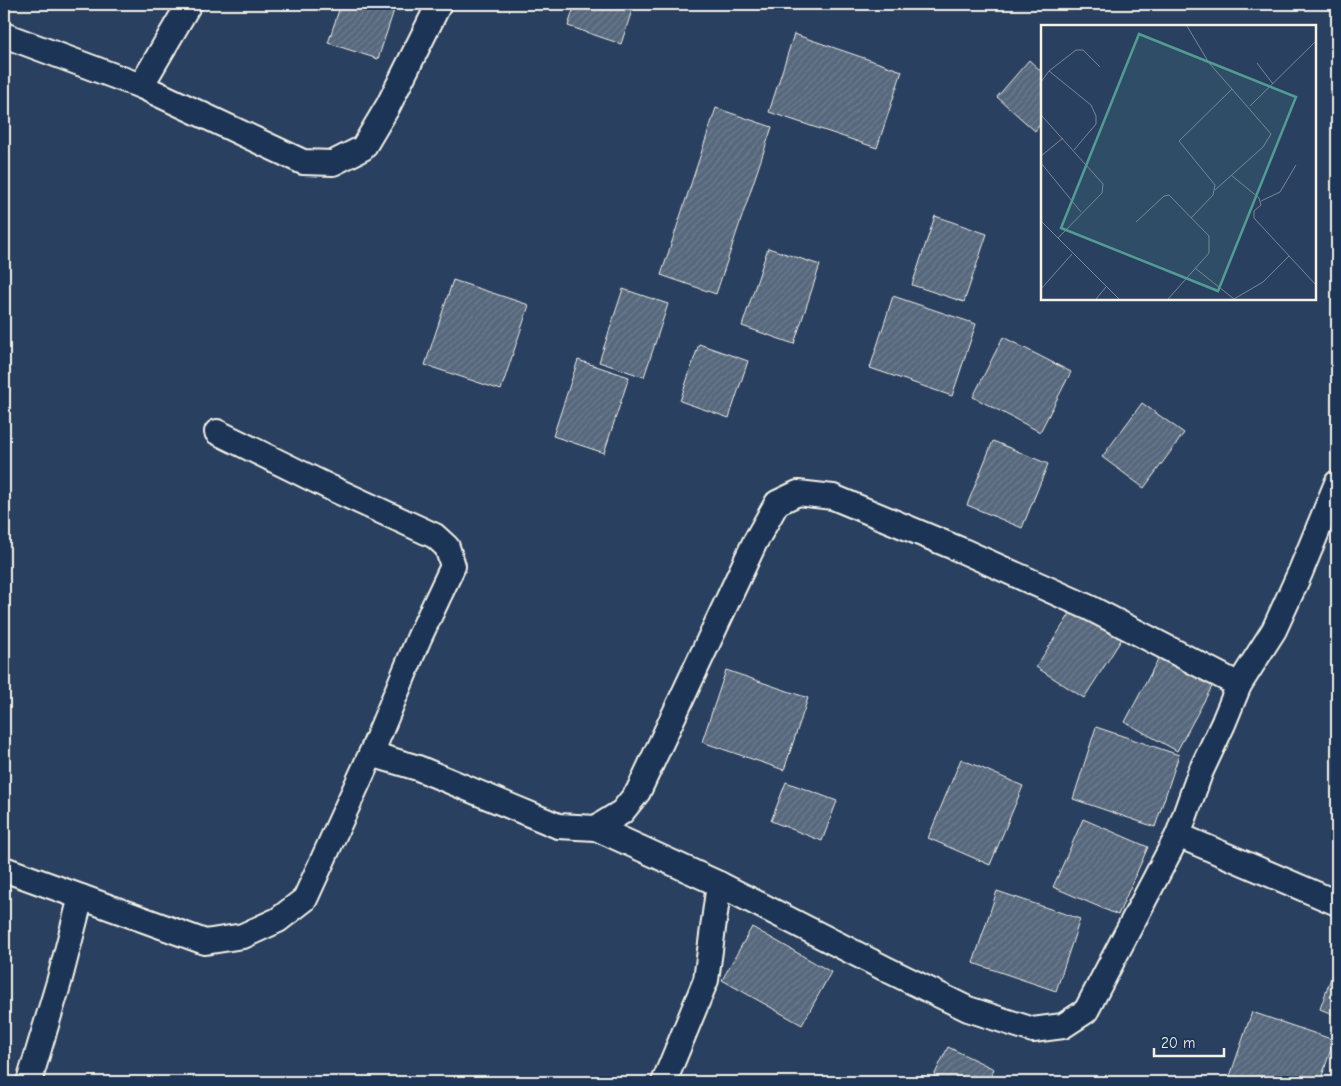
<svg xmlns="http://www.w3.org/2000/svg" width="1341" height="1086" font-family="'Comic Neue',sans-serif">
<style>
.building{fill:url(#building-hatch);stroke:#f4f1e8}
.lines{fill:none;stroke-linecap:round;stroke-linejoin:round}
.street-casing{stroke:#f4f1e8;stroke-width:28}
.street{stroke:#1d3557;stroke-width:24}
.inset-road{fill:none;stroke:#7b8796;stroke-width:1}
.view{fill:#549b93;fill-opacity:0.15;stroke:#549b93;stroke-width:2.5}
.inset-edge{fill:none;stroke:#f4f1e8;stroke-width:2.5}
</style>
<defs>
<pattern id="building-hatch" width="6" height="6" patternUnits="userSpaceOnUse" patternTransform="scale(1.25)"><rect width="6" height="6" fill="#56677d"/><path d="M-1 1l2-2M0 6l6-6M5 7l2-2" fill="none" stroke="#6f7d8f"/></pattern>
</defs>
<rect width="100%" height="100%" fill="#2a4060"/>
<filter id="ink" filterUnits="userSpaceOnUse"><feTurbulence type="fractalNoise" baseFrequency=".02" numOctaves="2"/><feDisplacementMap in="SourceGraphic" scale="10" xChannelSelector="R" yChannelSelector="G"/><feConvolveMatrix kernelMatrix="1 2 1 2 8 2 1 2 1" color-interpolation-filters="sRGB"/></filter>
<g filter="url(#ink)">
<g class="building">
<path d="M341,4h55l-18,55 -50,-16z"/>
<path d="M575,4h59l-13,40 -53,-18z"/>
<path d="M794,34l108,37 -25,77 -108,-36z"/>
<path d="M1029,60l13,12v50l-7,9 -38,-34z"/>
<path d="M716,108l56,19 -56,167 -55,-19z"/>
<path d="M935,216l52,18 -23,68 -52,-17z"/>
<path d="M768,248l52,17 -26,79 -52,-18z"/>
<path d="M453,280l76,25 -28,85 -76,-25z"/>
<path d="M623,289l45,15 -24,73 -45,-15z"/>
<path d="M893,296l83,28 -24,72 -82,-28z"/>
<path d="M1003,337l68,35 -31,60 -67,-35z"/>
<path d="M699,344l49,17 -19,57 -49,-17z"/>
<path d="M578,360l51,17 -25,76 -51,-17z"/>
<path d="M1142,403l42,30 -40,55 -42,-31z"/>
<path d="M993,441l55,23 -26,64 -55,-23z"/>
<path d="M1075,606l48,31 -39,61 -48,-31z"/>
<path d="M1162,652l53,29 -38,70 -52,-29z"/>
<path d="M726,670l82,28 -24,72 -82,-28z"/>
<path d="M1096,727l83,28 -24,72 -82,-28z"/>
<path d="M961,759l62,27 -33,79 -62,-27z"/>
<path d="M786,782l51,19 -15,40 -51,-20z"/>
<path d="M1083,819l65,28 -30,68 -65,-28z"/>
<path d="M997,891l83,28 -24,72 -83,-28z"/>
<path d="M752,927l79,45 -29,53 -80,-45z"/>
<path d="M1337,961v55l-17,-7z"/>
<path d="M1252,1012l82,28 -14,42h-92z"/>
<path d="M948,1047l46,22 -6,13h-57z"/>
</g>
<g class="lines">
<defs>
<g id="street">
<path d="M4,35l137,51 162,76 30,1 30,-15 25,-42 51,-102"/>
<path d="M141,86l48,-82"/>
<path d="M371,754l47,14 140,58 38,2 26,-16 16,-20 116,-248 23,-41 21,-10 35,4 128,53 129,58 149,77 35,-55 26,-57 37,-90"/>
<path d="M596,828l123,56 167,85 82,40 65,21 30,-4 23,-15 92,-176 22,-62 23,-49 16,-39"/>
<path d="M1178,835l159,68"/>
<path d="M4,869l201,73 38,-6 35,-16 27,-21 66,-145 48,-116 34,-72 -6,-19 -12,-11 -104,-48 -114,-56"/>
<path d="M29,1082l30,-100 22,-85"/>
<path d="M664,1082l42,-102 13,-96"/>
</g>
</defs>
<use href="#street" class="street-casing"/>
<use href="#street" class="street"/>
</g>
</g>
<g transform="translate(1041 25)">
<rect width="275" height="275" fill="#2a4060"/>
<path class="inset-road" d="M146,1l22,37 23,26 -53,52 36,44 -2,10 -22,23M216,38l16,21M8,46l42,34 5,11v8l-22,26M0,57l8,-11 27,-21h7l17,17M209,81l66,-65M0,90l62,69 -1,9 -44,45M0,131l22,-18M0,138l40,49M190,150l28,23 2,7 -7,6v7l62,67M174,165l48,-43 8,-13 -39,-45M220,176l19,-9 16,-27M0,196l78,78M95,197l28,-26 5,-1 40,41v17l-41,46M154,243l39,31M0,264l31,-35M55,274l10,-12M193,274l29,-17 26,-26"/>
<path class="view" d="M98,9l157,63 -78,194 -157,-63z"/>
<rect width="275" height="275" class="inset-edge"/>
</g>
<rect width="1341" height="1086" fill="none" stroke="#1d3557" stroke-width="20"/>
<rect x="10" y="10" width="1321" height="1066" fill="none" stroke="#f4f1e8" stroke-width="2" filter="url(#ink)"/>
<path d="M1154 1048v8h70v-8" fill="none" stroke="#f4f1e8" stroke-width="2.5"/>
<text x="1161" y="1048" font-size="15" fill="#f4f1e8" stroke="#1d3557" stroke-width="4" paint-order="stroke">20 m</text>
</svg>
